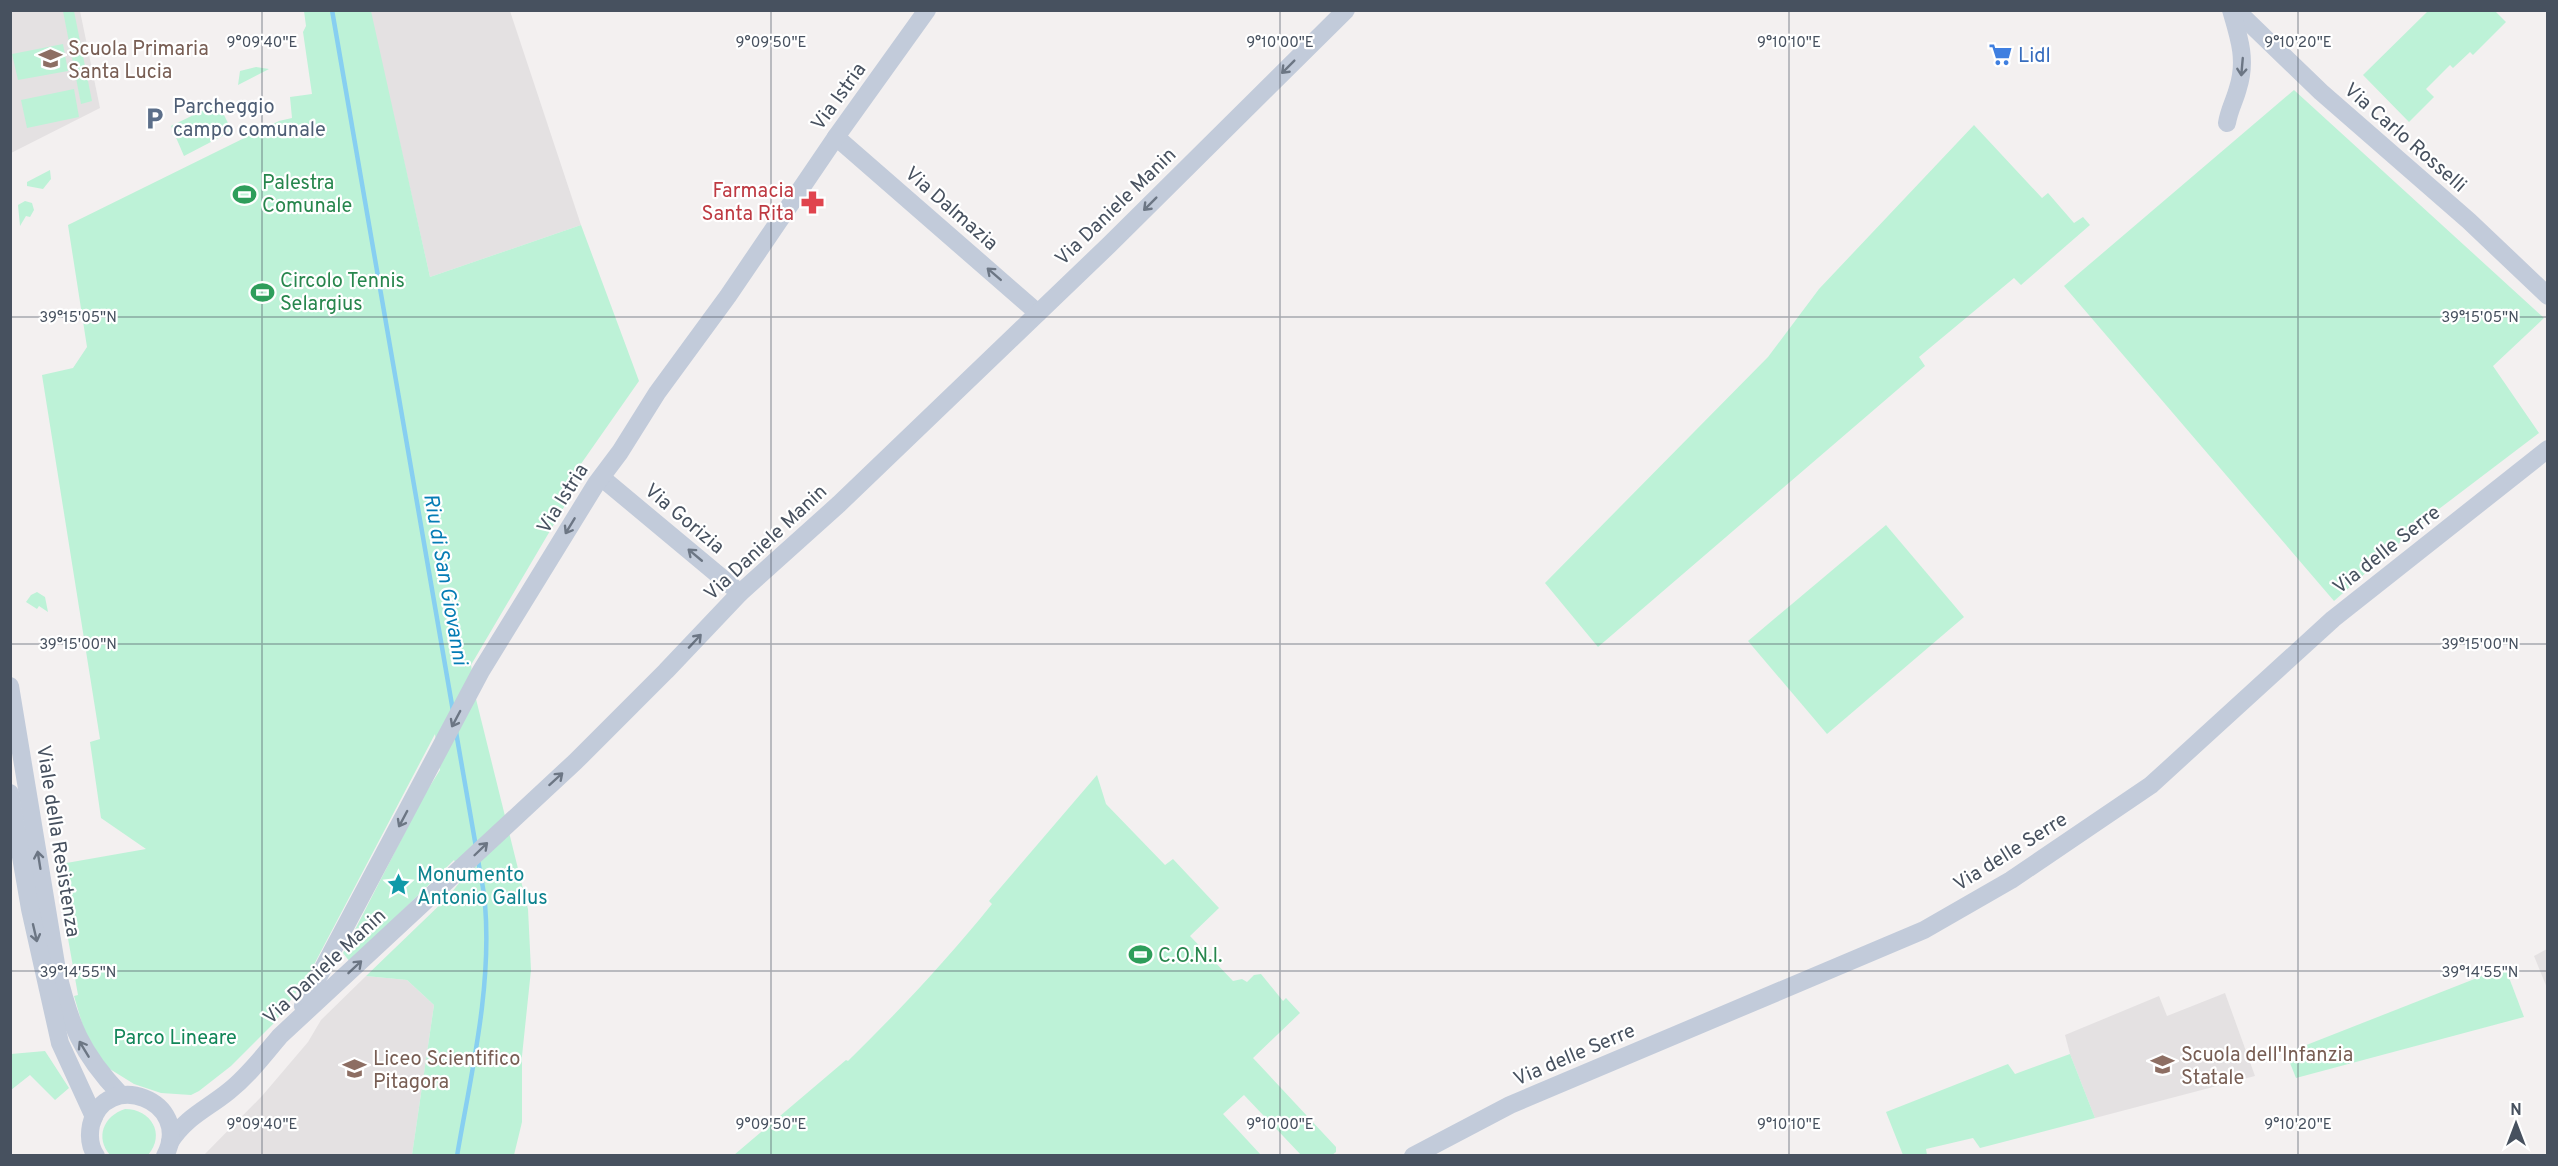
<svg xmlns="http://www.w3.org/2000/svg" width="2558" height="1166" font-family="Overpass,sans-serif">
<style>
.education{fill:#e4e1e2}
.green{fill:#bdf2d7}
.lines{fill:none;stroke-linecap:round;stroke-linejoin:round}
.stream{stroke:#87cff1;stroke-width:4.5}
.secondary{stroke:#c2cbda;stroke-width:18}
.oneway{stroke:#6c7684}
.ticks{fill:none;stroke:#47515f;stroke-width:1.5;stroke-opacity:0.45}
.labels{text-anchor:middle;stroke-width:4.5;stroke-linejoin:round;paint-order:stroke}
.education-label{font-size:20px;fill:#785e54;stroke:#fff;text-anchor:start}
.shop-label{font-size:20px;fill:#366cbe;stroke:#fff;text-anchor:start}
.street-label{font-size:20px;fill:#47515f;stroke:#fff}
.service-label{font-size:20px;fill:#4e5e75;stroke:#fff;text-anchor:start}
.leisure-label{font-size:20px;fill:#27864d;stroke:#fff;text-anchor:start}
.health-label{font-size:20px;fill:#be3a42;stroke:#fff;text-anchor:end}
.culture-label{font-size:20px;fill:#0d838f;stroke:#fff;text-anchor:start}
.park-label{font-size:20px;fill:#128659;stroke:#fff}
.water-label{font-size:21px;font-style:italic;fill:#047cb5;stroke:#fff}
.ticks-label{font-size:15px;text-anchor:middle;fill:#47515f;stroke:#fff;stroke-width:4.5;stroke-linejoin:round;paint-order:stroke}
</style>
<rect width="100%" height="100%" fill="#f3f0f0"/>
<g class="education">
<path d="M11,11h69l20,97 -89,45z"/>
<path d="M370,11h140l71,214 -151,52z"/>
<path d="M2547,949v39l-13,-32z"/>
<path d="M366,976l41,4 27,25 -22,150 -209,1 59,-60 46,-54 13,-22z"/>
<path d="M2225,993l30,83 -160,42 -25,-64 -5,-19 94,-39 8,20z"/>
</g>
<g class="green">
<path d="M63,11h11l18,90 -11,3z"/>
<path d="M304,11h67l59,266 151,-52 58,156 -77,110 5,11 -96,163 5,34 52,210 3,61 -9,86v66l-8,33h-102l22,-150 -27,-25 -41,-4 82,-79 15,-19 -9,-18 -104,102 -7,-9 80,-156 17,-27 -5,-36 -127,242 -33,46 -44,44 -32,25 -8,4 -30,-2 -27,-9 -29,-18 -21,-36 -10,-34 4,-1 -23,-130 91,-16 -45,-31 -11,-76 10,-3 -58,-364 31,-7 14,-21 -19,-122 211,-104 13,-3 -2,-21 22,-3 -9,-62 3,-6z"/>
<path d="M2428,11h67l11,11 -33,33 -3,-3 -17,16 -3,-3 -24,24 8,8 -25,25 -46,-47z"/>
<path d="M63,44l5,27 -50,9 -6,-26z"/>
<path d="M256,67l13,2 -31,16 2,-14z"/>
<path d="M74,89l5,28 -52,11 -6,-28z"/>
<path d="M2294,90l250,228 -51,48 46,67 -108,82 -97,86 -270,-315z"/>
<path d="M218,103l14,28 -48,25 -13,-30z"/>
<path d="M1974,125l68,73 6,-5 26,30 9,-6 7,8 -69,60 -7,-7 -95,79 6,9 -327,281 -53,-64 223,-226 51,-68z"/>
<path d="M50,170l1,9 -8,10 -16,-3v-4z"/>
<path d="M25,201l7,2 2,7 -4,7 -4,-1 -6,10 -2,-21z"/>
<path d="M1886,525l78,92 -137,117 -79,-93z"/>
<path d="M37,592l8,5 3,15 -9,-6 -2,3 -11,-7 5,-7z"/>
<path d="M1097,775l9,29 59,61 8,-6 46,49 -29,28 43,45 9,-2 5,3 7,-7 7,-1 22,27 3,-3 14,15 -47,45 83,89v5l-4,3h-31l-57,-60 -21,19 38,41h-527l112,-95 2,1c51,-50 99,-101 144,-157l-3,-3z"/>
<path d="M2505,967l19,50 -228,61 -10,-25z"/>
<path d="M45,1051l24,37 -14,12 -25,-25 -19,15v-36z"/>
<path d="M2070,1054l25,64 -115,30 -7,-10 -47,11 1,6h-24l-17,-43 122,-48 7,10z"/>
<path d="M125,1109c26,0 41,25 23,46h-38c-15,-17 -7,-39 15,-46z"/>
</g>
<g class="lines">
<g class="stream">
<path d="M332,10l121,701"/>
<path d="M456,732l20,115"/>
<path d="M457,1156c14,-82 35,-168 28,-252 -1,-15 -5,-30 -7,-45"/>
</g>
<g class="secondary">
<path d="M2236,10l85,82 148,129 79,75"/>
<path d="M2227,123c2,-13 8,-23 11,-35 9,-28 1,-51 -7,-78"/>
<path d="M836,137l202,176"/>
<path d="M602,478l138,115"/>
<path d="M10,686l47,284c13,55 24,83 63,124"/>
<path d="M10,793l20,116 30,134 34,74"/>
<path d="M303,1006l178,-335 115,-187 24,-32 37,-59 71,-97 108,-159 91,-127"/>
<path d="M170,1142c17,-26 37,-33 59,-51 20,-16 35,-36 51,-55l295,-274 91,-91 74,-78 99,-89 270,-259 237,-235"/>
<path d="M96,1156c-6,-9 -7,-21 -5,-31 14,-57 103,-25 74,31"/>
<path d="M1413,1156l97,-51 414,-175 87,-50 140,-95 182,-166 215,-170"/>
</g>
</g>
<defs><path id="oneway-shaft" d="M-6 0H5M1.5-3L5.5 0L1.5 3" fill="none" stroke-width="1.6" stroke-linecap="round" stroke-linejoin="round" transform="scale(1.5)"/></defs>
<g class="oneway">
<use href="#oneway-shaft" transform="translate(1288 67) rotate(135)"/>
<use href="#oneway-shaft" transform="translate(2242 67) rotate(95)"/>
<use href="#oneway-shaft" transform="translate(1150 204) rotate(135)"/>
<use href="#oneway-shaft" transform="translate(994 274) rotate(-139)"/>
<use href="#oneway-shaft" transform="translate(570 526) rotate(121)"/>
<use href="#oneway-shaft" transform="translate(695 555) rotate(-140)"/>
<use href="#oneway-shaft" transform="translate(695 641) rotate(-47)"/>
<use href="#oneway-shaft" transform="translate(456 719) rotate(118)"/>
<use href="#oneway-shaft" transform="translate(556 779) rotate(-42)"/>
<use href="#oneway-shaft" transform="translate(403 819) rotate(118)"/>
<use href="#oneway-shaft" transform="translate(481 849) rotate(-44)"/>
<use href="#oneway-shaft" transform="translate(39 860) rotate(-99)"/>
<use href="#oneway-shaft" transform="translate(35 933) rotate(77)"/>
<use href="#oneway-shaft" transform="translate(355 967) rotate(-43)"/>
<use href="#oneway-shaft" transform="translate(84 1049) rotate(-121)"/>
</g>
<path class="ticks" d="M262,10v1146M771,10v1146M1280,10v1146M1789,10v1146M2298,10v1146M10,317h2538M10,644h2538M10,971h2538"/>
<defs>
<symbol id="supermarket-bare" viewBox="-9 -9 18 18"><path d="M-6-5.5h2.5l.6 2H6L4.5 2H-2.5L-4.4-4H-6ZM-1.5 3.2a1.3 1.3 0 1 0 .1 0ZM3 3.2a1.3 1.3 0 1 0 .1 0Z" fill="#3f7fe0" stroke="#fff" stroke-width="2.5" paint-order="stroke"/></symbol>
<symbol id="school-bare" viewBox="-9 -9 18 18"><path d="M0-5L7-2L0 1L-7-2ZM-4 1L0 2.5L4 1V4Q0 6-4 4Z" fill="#8d6e63" stroke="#fff" stroke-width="2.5" paint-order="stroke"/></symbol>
<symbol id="parking-bare" viewBox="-9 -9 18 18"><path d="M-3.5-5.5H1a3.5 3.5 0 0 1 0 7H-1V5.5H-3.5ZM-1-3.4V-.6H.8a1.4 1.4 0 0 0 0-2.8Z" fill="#5c6f8a" stroke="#fff" stroke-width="2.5" paint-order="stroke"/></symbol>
<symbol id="stadium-bare" viewBox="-9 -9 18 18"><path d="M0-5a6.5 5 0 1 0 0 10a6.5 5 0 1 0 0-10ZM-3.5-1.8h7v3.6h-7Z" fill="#2e9e5b" stroke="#fff" stroke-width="2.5" paint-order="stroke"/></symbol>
<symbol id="pharmacy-bare" viewBox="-9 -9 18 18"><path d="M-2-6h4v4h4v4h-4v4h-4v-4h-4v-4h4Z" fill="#e0444e" stroke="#fff" stroke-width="2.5" paint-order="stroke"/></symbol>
<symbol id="sight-bare" viewBox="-9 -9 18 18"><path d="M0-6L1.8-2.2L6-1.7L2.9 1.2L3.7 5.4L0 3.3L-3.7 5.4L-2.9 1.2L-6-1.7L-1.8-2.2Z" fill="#0f9aa8" stroke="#fff" stroke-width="2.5" paint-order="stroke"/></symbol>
</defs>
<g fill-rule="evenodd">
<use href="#supermarket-bare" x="1984" y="38" width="33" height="33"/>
<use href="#school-bare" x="34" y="42" width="33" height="33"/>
<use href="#parking-bare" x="138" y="102" width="33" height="33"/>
<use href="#stadium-bare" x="228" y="178" width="33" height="33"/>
<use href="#pharmacy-bare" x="796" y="186" width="33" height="33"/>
<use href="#stadium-bare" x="246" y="276" width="33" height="33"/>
<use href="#sight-bare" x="382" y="868" width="33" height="33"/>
<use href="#stadium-bare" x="1124" y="938" width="33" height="33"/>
<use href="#school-bare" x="2146" y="1048" width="33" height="33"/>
<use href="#school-bare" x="338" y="1052" width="33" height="33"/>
</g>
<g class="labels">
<g class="education-label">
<text x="68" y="55">Scuola Primaria<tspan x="68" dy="23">Santa Lucia</tspan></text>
<text x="2181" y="1061">Scuola dell'Infanzia<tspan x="2181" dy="23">Statale</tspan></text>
<text x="373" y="1065">Liceo Scientifico<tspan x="373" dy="23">Pitagora</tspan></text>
</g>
<g class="shop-label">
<text x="2018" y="62">Lidl</text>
</g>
<g class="street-label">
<text transform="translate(838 96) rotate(-54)" y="7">Via Istria</text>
<text transform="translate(2406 137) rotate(41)" y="7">Via Carlo Rosselli</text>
<text transform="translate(1115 206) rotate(-44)" y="7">Via Daniele Manin</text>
<text transform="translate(952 208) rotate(41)" y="7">Via Dalmazia</text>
<text transform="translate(562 498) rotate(-58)" y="7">Via Istria</text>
<text transform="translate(685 518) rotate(40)" y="7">Via Gorizia</text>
<text transform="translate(765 542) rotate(-43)" y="7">Via Daniele Manin</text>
<text transform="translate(2386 549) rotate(-38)" y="7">Via delle Serre</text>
<text transform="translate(59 841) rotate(81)" y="7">Viale della Resistenza</text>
<text transform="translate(2010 851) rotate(-32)" y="7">Via delle Serre</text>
<text transform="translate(324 966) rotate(-43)" y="7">Via Daniele Manin</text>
<text transform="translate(1574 1054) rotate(-23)" y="7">Via delle Serre</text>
</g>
<g class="service-label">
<text x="173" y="113">Parcheggio<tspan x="173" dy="23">campo comunale</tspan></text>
</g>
<g class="leisure-label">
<text x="262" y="189">Palestra<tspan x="262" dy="23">Comunale</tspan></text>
<text x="280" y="287">Circolo Tennis<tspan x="280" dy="23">Selargius</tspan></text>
<text x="1158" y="962">C.O.N.I.</text>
</g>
<g class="health-label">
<text x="794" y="197">Farmacia<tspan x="794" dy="23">Santa Rita</tspan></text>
</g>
<g class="culture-label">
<text x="417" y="881">Monumento<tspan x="417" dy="23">Antonio Gallus</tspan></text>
</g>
<g class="park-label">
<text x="175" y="1044">Parco Lineare</text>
</g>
<g class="water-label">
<text transform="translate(446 579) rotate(80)" y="7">Riu di San Giovanni</text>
</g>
</g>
<g class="ticks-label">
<text x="262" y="47">9°09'40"E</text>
<text x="771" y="47">9°09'50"E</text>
<text x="1280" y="47">9°10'00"E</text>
<text x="1789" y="47">9°10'10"E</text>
<text x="2298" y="47">9°10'20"E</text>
<text x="78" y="322">39°15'05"N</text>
<text x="2480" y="322">39°15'05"N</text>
<text x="78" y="649">39°15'00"N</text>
<text x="2480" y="649">39°15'00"N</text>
<text x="78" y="977">39°14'55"N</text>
<text x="2480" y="977">39°14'55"N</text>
<text x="262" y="1129">9°09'40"E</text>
<text x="771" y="1129">9°09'50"E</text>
<text x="1280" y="1129">9°10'00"E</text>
<text x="1789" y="1129">9°10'10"E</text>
<text x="2298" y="1129">9°10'20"E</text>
</g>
<rect width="2558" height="1166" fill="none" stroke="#47515f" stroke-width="24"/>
<g transform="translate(2516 1124)" stroke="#ffffff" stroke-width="4.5" paint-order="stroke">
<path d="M0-4.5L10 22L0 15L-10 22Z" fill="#47515f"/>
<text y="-9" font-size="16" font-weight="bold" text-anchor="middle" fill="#47515f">N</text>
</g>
</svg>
